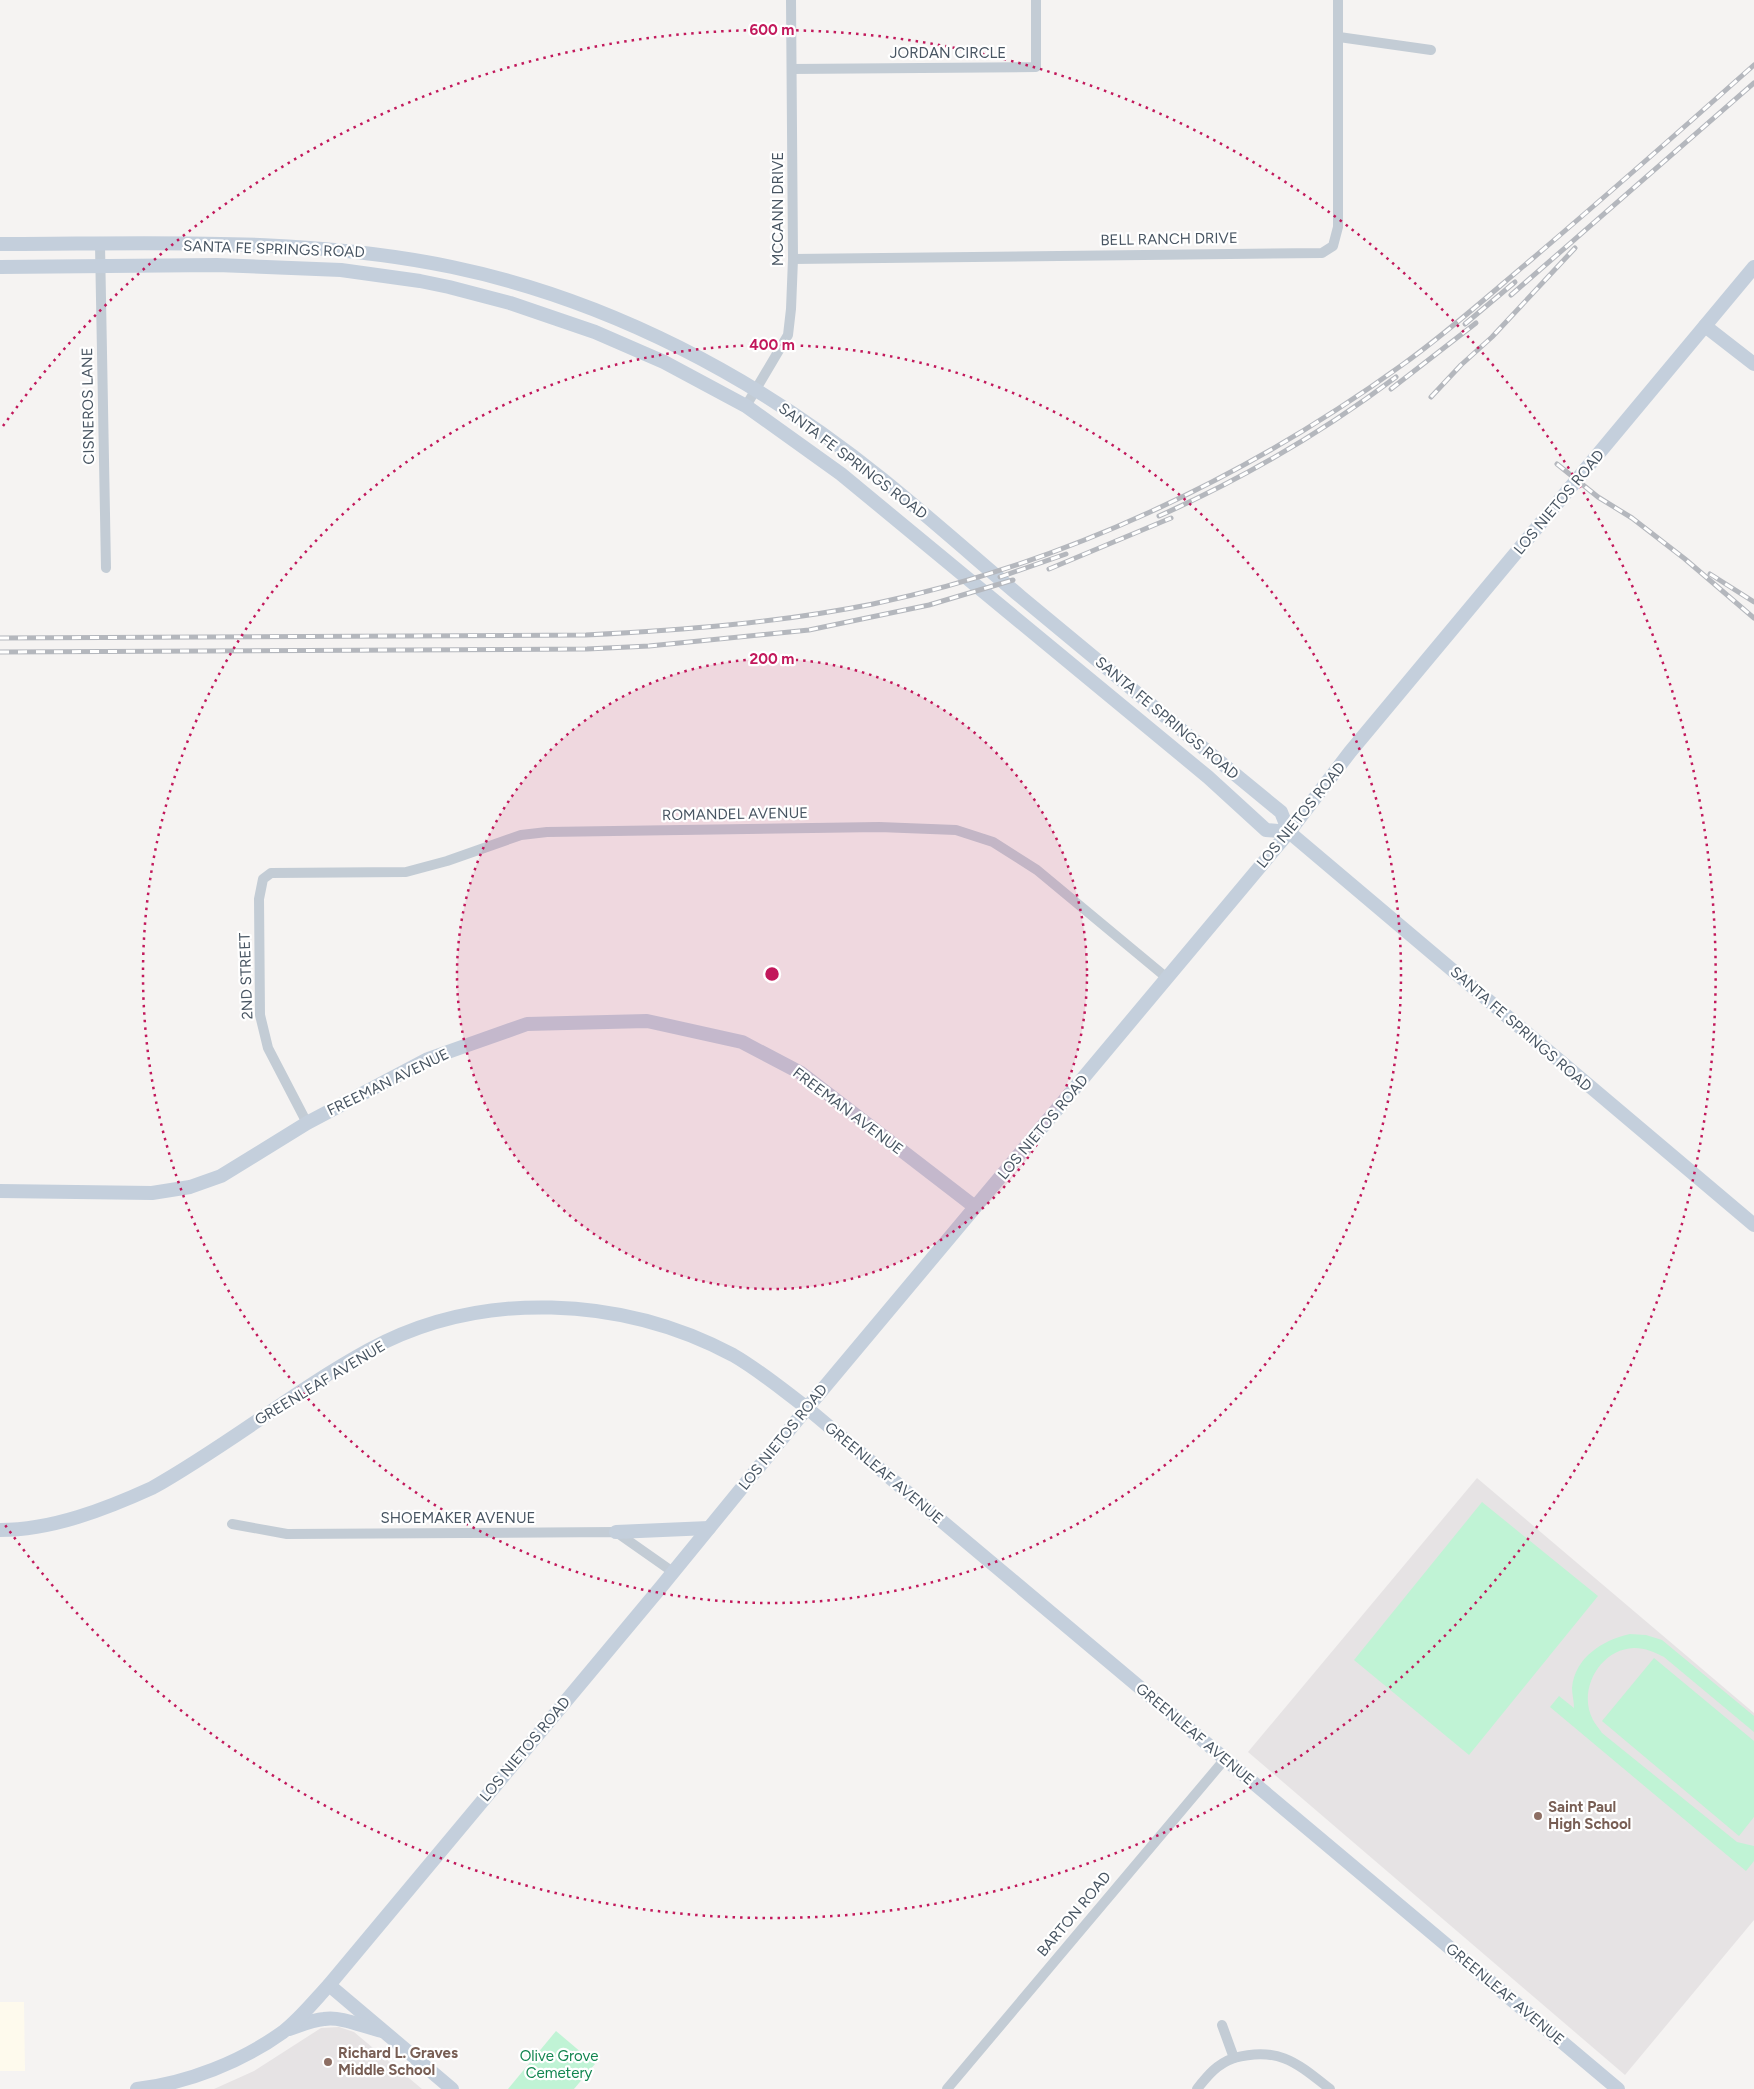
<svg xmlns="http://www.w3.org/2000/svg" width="1754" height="2089" font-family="Figtree,sans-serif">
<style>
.commercial{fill:#fefaed}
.education{fill:#e6e3e4}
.green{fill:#c0f3d5}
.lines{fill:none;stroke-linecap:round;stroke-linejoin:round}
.street{stroke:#c3ccd5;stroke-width:10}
.secondary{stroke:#c4cfdc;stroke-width:14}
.rail-casing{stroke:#b4b7bd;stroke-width:5}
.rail{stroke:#fff;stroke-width:3;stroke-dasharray:9;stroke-linecap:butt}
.ring{fill:none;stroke:#c2185b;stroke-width:2.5;stroke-dasharray:2.5 5}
.education-dot{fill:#8d6e63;stroke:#fff;stroke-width:2}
.labels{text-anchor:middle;stroke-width:4.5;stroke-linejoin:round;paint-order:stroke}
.street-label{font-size:15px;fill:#485562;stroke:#fff}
.education-label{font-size:15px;font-weight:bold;fill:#785e54;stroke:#fff;text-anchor:start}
.park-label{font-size:15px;fill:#11854f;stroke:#fff}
.centre{fill:#c2185b;stroke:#fff;stroke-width:2.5}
.ring-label{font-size:15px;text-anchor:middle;font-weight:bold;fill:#c2185b;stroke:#fff;stroke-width:4.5;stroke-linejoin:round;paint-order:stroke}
</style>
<rect width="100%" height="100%" fill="#f5f3f2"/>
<path class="commercial" d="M0,2002h24l1,69h-25z"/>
<g class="education">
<path d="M1477,1478l277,235v207l-129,155 -377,-323z"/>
<path d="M339,2027l15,5 68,57h-208l40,-18 67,-43z"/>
</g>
<g class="green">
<path d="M1482,1502l116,94 -129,159 -115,-95z"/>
<path d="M1630,1634l16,1 16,5 92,76v16l-90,-75c-10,-5 -18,-9 -30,-9 -34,1 -57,42 -41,72 2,4 6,8 9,13l135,109 17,4v15l-8,10 -196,-164 9,-11 15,12c0,-7 -2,-14 -2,-20 3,-31 31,-48 58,-54z"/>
<path d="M1654,1658l100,83v76l-15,19 -137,-115z"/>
<path d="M556,2031l39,33 -21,25h-66z"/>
</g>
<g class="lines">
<g class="street">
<path d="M1339,37l92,13"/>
<path d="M792,69l244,-2v-67"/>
<path d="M100,245l6,323"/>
<path d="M793,259l529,-6 11,-7 5,-19v-227"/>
<path d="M746,406l42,-71 3,-26 2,-50 -2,-259"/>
<path d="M307,1123l-39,-75 -8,-33 -1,-116 4,-20 8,-6 135,-1 41,-11 74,-26 26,-3 332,-5 77,3 37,12 44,28 130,108"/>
<path d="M232,1524l55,10 329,-2 57,40"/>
<path d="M1234,2058c45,-12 63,5 96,31"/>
<path d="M947,2089l278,-330"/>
<path d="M1197,2089c11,-14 20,-25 37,-31l-12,-33"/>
</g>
<g class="secondary">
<path d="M0,244c150,0 304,-8 452,23 158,33 305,111 430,212 47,38 93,79 139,118 87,72 173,144 260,215l8,20 465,393"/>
<path d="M0,267l217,-2 124,5 79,11 29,6 61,16 85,29 69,30 82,44 95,68 367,303 58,53 23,2"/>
<path d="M1705,326l49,38"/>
<path d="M0,1191l152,2 38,-6 31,-11 86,-53 121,-64 99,-35 120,-3 95,21 59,31 174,134"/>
<path d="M0,1530c52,0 106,-21 152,-42 75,-42 142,-97 217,-138 112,-61 253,-54 364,5 26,15 50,35 74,53l811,681"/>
<path d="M616,1532l93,-4"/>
<path d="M329,1985l123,104"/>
<path d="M289,2029c12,-4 23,-9 35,-10 17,-3 40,8 58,12"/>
<path d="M137,2089c51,-6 104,-27 146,-57 17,-13 32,-32 46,-47l332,-398 146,-179 482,-576 61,-80 404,-485"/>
</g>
<defs>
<g id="rail">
<path d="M1511,295l243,-212"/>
<path d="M1465,324l50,-42"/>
<path d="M1391,389l85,-66"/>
<path d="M1431,397l30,-32 31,-28 83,-89"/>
<path d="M1557,464l41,33 34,21 53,41 69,59"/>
<path d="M1159,516c83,-37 164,-84 237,-139"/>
<path d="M1049,569l122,-51"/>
<path d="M1710,574l44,28"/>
<path d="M1000,577l66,-23"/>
<path d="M0,638l586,-3c97,-5 192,-12 287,-31 190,-40 371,-125 529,-239 45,-32 87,-70 130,-106 75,-64 149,-129 222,-194"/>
<path d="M0,652l587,-3 62,-3 160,-16 120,-25 84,-25"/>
</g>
</defs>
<use href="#rail" class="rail-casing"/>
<use href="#rail" class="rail"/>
</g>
<circle cx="772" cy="974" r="315" fill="#c2185b" fill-opacity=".12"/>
<g class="ring">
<circle cx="772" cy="974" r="315"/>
<circle cx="772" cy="974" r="629"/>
<path d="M3 426A944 944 0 1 1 3 1522"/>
</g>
<g class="education-dot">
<circle cx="1538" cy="1816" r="5"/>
<circle cx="328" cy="2062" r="5"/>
</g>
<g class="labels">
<g class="street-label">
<text x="948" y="58">JORDAN CIRCLE</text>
<text transform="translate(778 209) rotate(-90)" y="5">MCCANN DRIVE</text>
<text transform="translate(1169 239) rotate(-1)" y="5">BELL RANCH DRIVE</text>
<text transform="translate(274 249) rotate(2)" y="5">SANTA FE SPRINGS ROAD</text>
<text transform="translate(88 406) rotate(-91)" y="5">CISNEROS LANE</text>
<text transform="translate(853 461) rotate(37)" y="5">SANTA FE SPRINGS ROAD</text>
<text transform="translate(1559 502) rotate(-50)" y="5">LOS NIETOS ROAD</text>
<text transform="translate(1167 718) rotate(40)" y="5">SANTA FE SPRINGS ROAD</text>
<text transform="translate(735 814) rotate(-1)" y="5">ROMANDEL AVENUE</text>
<text transform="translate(1301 815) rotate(-51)" y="5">LOS NIETOS ROAD</text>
<text transform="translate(246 976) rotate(-92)" y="5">2ND STREET</text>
<text transform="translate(1521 1029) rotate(41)" y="5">SANTA FE SPRINGS ROAD</text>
<text transform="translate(388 1082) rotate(-26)" y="5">FREEMAN AVENUE</text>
<text transform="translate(848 1111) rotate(37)" y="5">FREEMAN AVENUE</text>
<text transform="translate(1043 1127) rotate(-50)" y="5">LOS NIETOS ROAD</text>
<text transform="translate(320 1383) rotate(-31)" y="5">GREENLEAF AVENUE</text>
<text transform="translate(783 1437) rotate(-51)" y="5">LOS NIETOS ROAD</text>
<text transform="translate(884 1473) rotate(40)" y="5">GREENLEAF AVENUE</text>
<text x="458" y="1523">SHOEMAKER AVENUE</text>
<text transform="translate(1195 1734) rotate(40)" y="5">GREENLEAF AVENUE</text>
<text transform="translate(525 1749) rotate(-50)" y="5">LOS NIETOS ROAD</text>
<text transform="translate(1074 1914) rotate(-50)" y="5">BARTON ROAD</text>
<text transform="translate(1505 1994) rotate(40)" y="5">GREENLEAF AVENUE</text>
</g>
<g class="education-label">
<text x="1548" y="1812">Saint Paul<tspan x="1548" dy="17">High School</tspan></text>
<text x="338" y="2058">Richard L. Graves<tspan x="338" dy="17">Middle School</tspan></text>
</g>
<g class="park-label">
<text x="559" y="2061">Olive Grove<tspan x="559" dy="17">Cemetery</tspan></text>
</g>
</g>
<circle cx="772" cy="974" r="8" class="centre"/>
<g class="ring-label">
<text x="772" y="35">600 m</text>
<text x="772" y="350">400 m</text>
<text x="772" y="664">200 m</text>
</g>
</svg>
